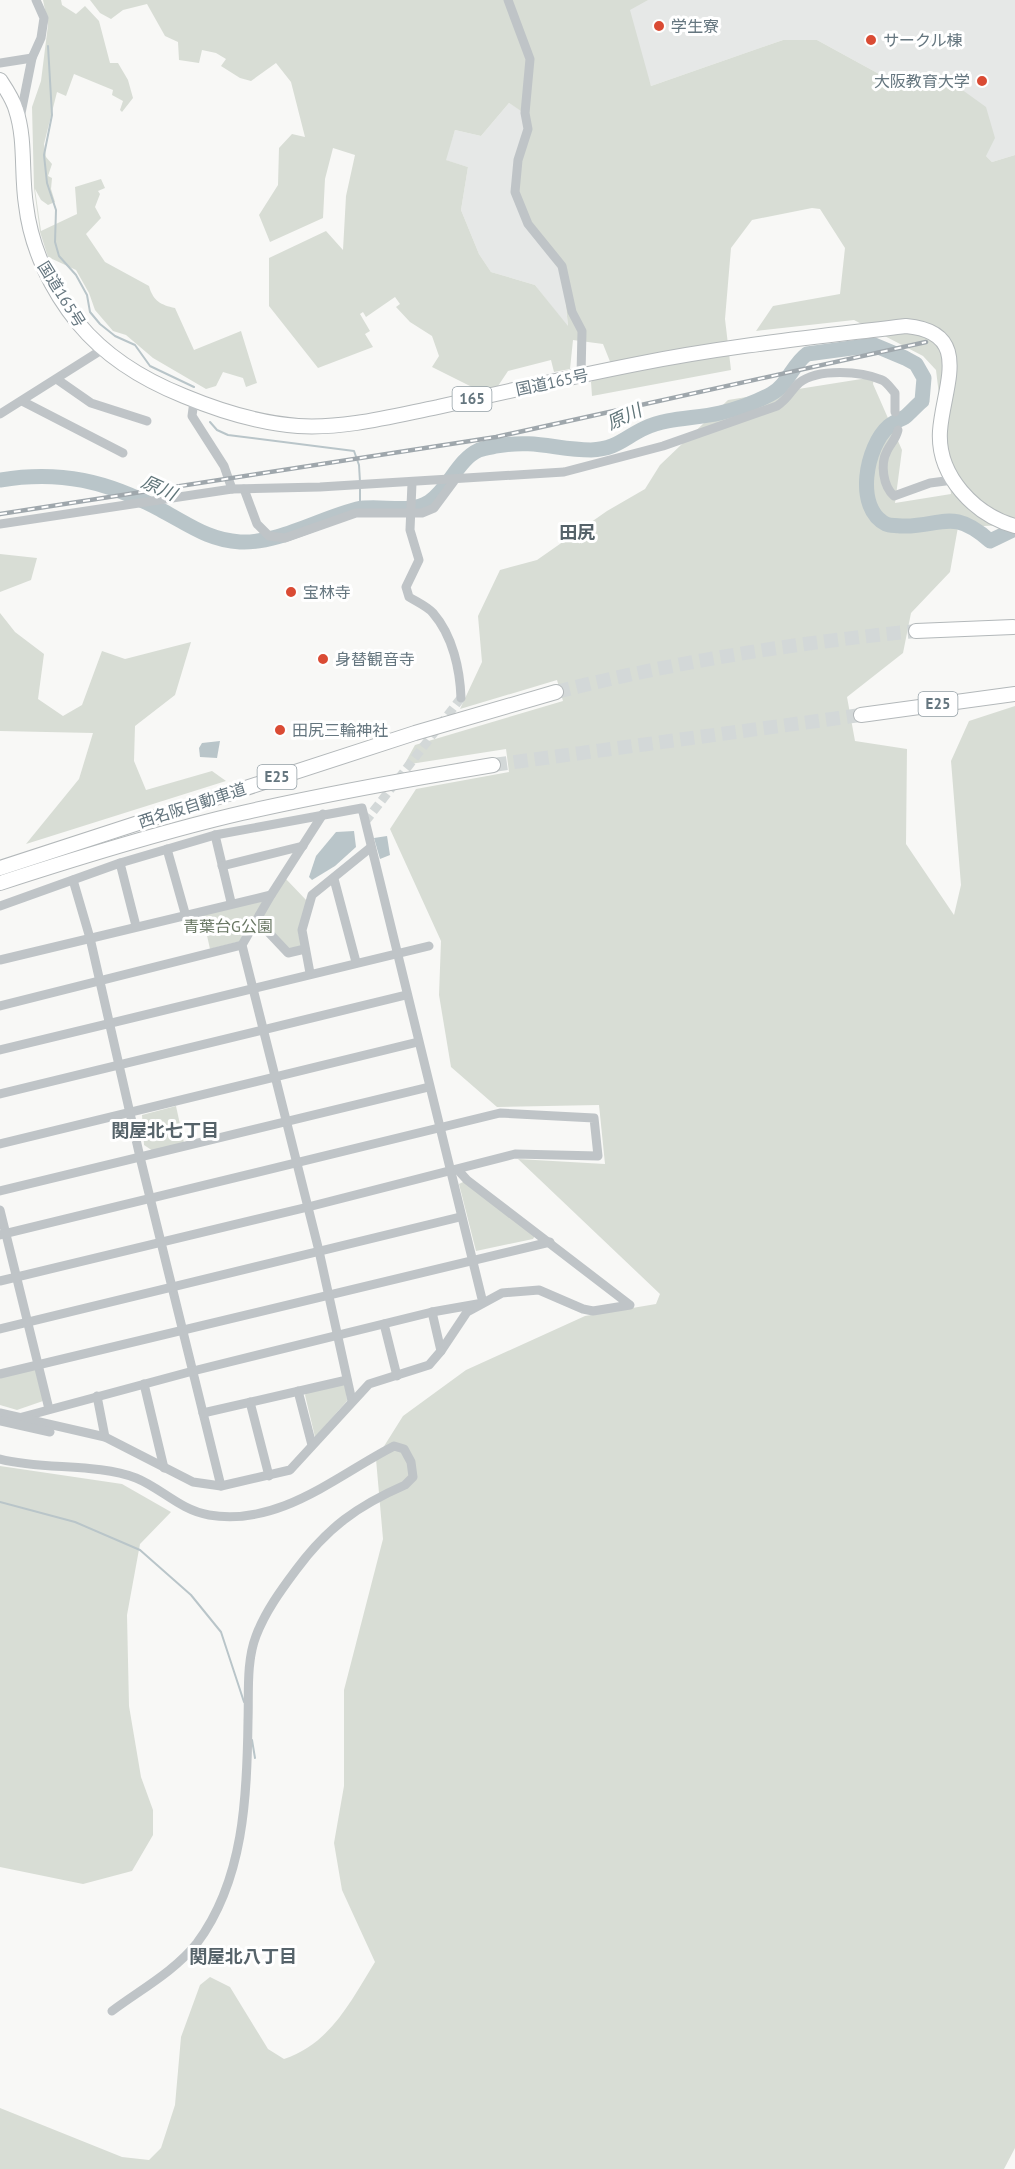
<svg xmlns="http://www.w3.org/2000/svg" width="1015" height="2169" font-family="'PT Sans','Noto Sans JP',sans-serif">
<style>
.built{fill:#e6e8e7}
.green{fill:#d8ddd5;fill-rule:evenodd}
.water{fill:#b9c5c9}
.lines{fill:none;stroke-linecap:round;stroke-linejoin:round}
.stream{stroke:#b9c5c9;stroke-width:2}
.river{stroke:#b9c5c9;stroke-width:15}
.minor-tunnel{stroke:#d3d8d8;stroke-width:9;stroke-dasharray:9 4.5;stroke-linecap:butt}
.highway-tunnel{stroke:#d3d8d8;stroke-width:14;stroke-dasharray:14 7;stroke-linecap:butt}
.highway-casing{stroke:#b3b8ba;stroke-width:16}
.minor{stroke:#bfc4c7;stroke-width:9}
.highway{stroke:#fff;stroke-width:14}
.rail-casing{stroke:#9fa7ac;stroke-width:4.5}
.rail{stroke:#fff;stroke-width:2;stroke-dasharray:7;stroke-linecap:butt}
.poi-dot{fill:#da4b34;stroke:#fff;stroke-width:2}
.labels{text-anchor:middle;stroke-width:6;stroke-linejoin:round;paint-order:stroke}
.shield{fill:#fff;stroke:#939fa5;stroke-width:1.5}
.shield-label{font-size:15px;font-weight:bold;fill:#65767f}
.poi-label{font-size:16px;fill:#65767f;stroke:#fff;text-anchor:start}
.street-label{font-size:16px;fill:#65767f;stroke:#fff}
.park-label{font-size:16px;fill:#697763;stroke:#fff}
.water-label{font-size:18px;font-style:italic;fill:#607579;stroke:#fff}
.neighbourhood-label{font-size:18px;font-weight:bold;fill:#56636a;stroke:#fff}
</style>
<rect width="100%" height="100%" fill="#f8f8f6"/>
<g class="built">
<path d="M620,0h395v155l-23,7 -7,-7 -42,-79 -42,10 -84,-46h-34l-132,46z"/>
<path d="M509,103l16,10 37,153 6,61 -33,-42 -44,-13 -12,-18 -18,-44 7,-43 -23,-7 10,-30 26,6z"/>
</g>
<g class="green">
<path d="M43,0h18l1,5 14,9 9,-8 14,15 11,42h8l10,17 5,18 -11,14 -2,-2 3,-9 -11,-6 1,-5 -39,-16 -8,22 -9,-4 -13,52 2,13 6,7 -4,12 4,2 -1,11 4,13 -7,3 -7,-5 -6,-11 6,42 36,-17 -2,-27 26,-8 4,9 -7,3 2,3 -5,13 6,11 -15,16 19,28 44,24c4,15 12,19 26,22l19,42 47,-19 16,52 -11,4 -3,-9 -20,-6 -7,14 -10,3 -53,-31 -27,-23 -13,-4 -18,-21 -6,-17 -13,-23 -28,-13 -8,-25 -6,-44 -2,-81 9,-26 7,-56z"/>
<path d="M90,0h558l-18,10 21,76 132,-46h34l84,46 42,-10 43,31 9,31 -9,18 6,6 23,-7v363l-6,7 -51,2 -8,45 -39,41 -8,40 -56,44 8,44 52,8 -1,95 48,71 7,-30 -10,-124 18,-40 46,-15v1442l-11,21h-1004v-61l122,49 27,3 12,-12 14,-43 6,-68 19,-52 10,-8 20,10 38,62 16,10c46,-15 67,-58 91,-97l-33,-72 -8,-47 10,-57v-96l39,-151 -7,-80 27,-43 63,-46 119,-54 71,-12 4,-10 -142,-135 87,5 -6,-59 -102,2 -46,-40 -12,-72 2,-54 -51,-112 26,-40 93,-17 -3,-23 -102,16 11,-20 148,-44 -6,-21 -97,29 22,-47 -4,-46 22,-46 37,-10 70,-49 38,-22 15,-24 68,-65 146,-23 -1,7 29,66 -7,53 56,-9 -15,-124 -13,-14 -69,-36 -98,11 17,-25 67,-12 5,-46 -25,-39 -8,-1 -60,12 -21,28 -6,71 6,51 -139,26 -1,-14 20,-18 -8,-20 -30,-4 -3,29 -16,3 -3,-12 -43,11 -10,15 -18,5 -48,-24 7,-11 -7,-20 -22,-14 -14,-15 4,-3 -5,-7 -29,20 -3,-5 -3,2 10,17 -5,3 8,13 -55,21 -49,-62v-48l57,-27 17,19 3,-54 9,-41 -22,-7 -8,31 -2,39 -53,24 -11,-27 19,-30 1,-37 13,-14 13,3 -14,-55 -15,-19 -25,18 -11,-3 -19,-12 5,-7 -10,-6 -14,-3 -3,13 -20,-3 -1,-18 -13,-6 -18,-32 -24,6 -12,9 -11,-6zM509,103l15,10v26l-9,53 27,50 20,24 6,60 -33,-41 -44,-13 -12,-18 -18,-44 7,-43 -22,-7 9,-30 26,6z"/>
<path d="M0,554l37,4 -6,22 -31,12z"/>
<path d="M0,613l15,19 29,22 -6,45 25,17 19,-11 20,-54 23,8 66,-17 -16,53 -40,31 -1,35 12,29 66,-19 14,10 -200,63 53,-65 14,-46 -93,-2z"/>
<path d="M285,878l22,23 -9,31 5,15 -14,2 -30,-30z"/>
<path d="M266,898l-25,43 -31,8 -8,-36z"/>
<path d="M176,1106l8,37 -31,8 -9,-6 -2,-30z"/>
<path d="M465,1181l71,53 -3,5 -57,12 -17,-67z"/>
<path d="M37,1368l6,33 -26,9 -17,-5v-29z"/>
<path d="M343,1384l3,3 1,14 -32,36 -10,-42 3,-5z"/>
<path d="M0,1466l122,18 49,28 -31,32 -13,71 2,91 12,71 12,33v25l-21,36 -49,13 -83,-17z"/>
</g>
<g class="water">
<path d="M220,741l-3,17 -17,-1 -1,-9 3,-5z"/>
<path d="M354,831l2,16 -21,19 -23,14 -3,-3 7,-21 20,-24z"/>
<path d="M387,836l3,19 -10,4 -6,-21z"/>
</g>
<g class="lines">
<g class="stream">
<path d="M48,46l4,69 -8,40 3,28 9,27 -1,32 4,14 17,19 11,20 3,17 10,12 15,12 20,9 15,21 44,21"/>
<path d="M210,422l7,8 11,5 126,16 5,14 1,17"/>
<path d="M360,488v20"/>
<path d="M0,1502l75,20 65,28 51,45 30,37 23,70"/>
<path d="M252,1740l3,18"/>
</g>
<path class="river" d="M0,480c60,-10 108,1 161,30 27,14 47,30 79,32 37,2 81,-24 117,-33 22,-5 53,6 72,-7 20,-13 28,-42 50,-52 5,-2 13,-3 18,-4 38,-7 60,4 94,4 26,-1 34,-13 54,-22 24,-11 50,-9 75,-15 17,-4 36,-11 51,-19 17,-9 21,-29 36,-40l67,-9 31,13 11,6 8,14 -2,23c-6,5 -11,11 -17,16 -5,3 -12,5 -16,9 -23,20 -35,82 -3,98 4,2 10,1 14,2 41,2 51,-20 90,15l25,-12"/>
<path class="minor-tunnel" d="M365,822l96,-124"/>
<g class="highway-tunnel">
<path d="M556,692c118,-30 238,-49 360,-61"/>
<path d="M493,765l368,-50"/>
</g>
<defs>
<g id="highway">
<path d="M0,80c6,9 13,19 16,30 10,30 5,64 10,95 5,43 25,85 52,118 28,34 66,57 106,73 36,15 74,27 114,30 47,3 95,-10 140,-19 66,-15 133,-30 199,-43 89,-18 179,-27 269,-38 68,6 37,61 34,105 -3,45 35,84 75,95"/>
<path d="M916,631l97,-4"/>
<path d="M861,715l154,-21"/>
<path d="M0,868l415,-135 141,-41"/>
<path d="M0,883c80,-26 160,-51 242,-70 83,-19 167,-34 251,-48"/>
</g>
</defs>
<use href="#highway" class="highway-casing"/>
<g class="minor">
<path d="M508,0l22,59 -5,54 3,16 -10,31 -3,32 13,32 34,42 10,46 10,19 -1,44"/>
<path d="M0,63l32,-5"/>
<path d="M20,118l12,-60 9,-20 3,-20 -8,-18"/>
<path d="M58,380l33,23 56,18"/>
<path d="M22,401l101,52"/>
<path d="M194,401l-2,15 32,50 8,23"/>
<path d="M0,414l103,-65"/>
<path d="M898,430c-2,9 -7,13 -11,21 -7,13 -4,35 7,45l36,-13 23,-3"/>
<path d="M412,483l-2,47 9,30 -13,27 3,10c8,5 19,10 24,16 20,23 27,57 28,85"/>
<path d="M244,489l13,35 12,12 16,2 71,-25h66l12,-5 20,-27"/>
<path d="M0,524l232,-35 88,-2 244,-15 99,-26 114,-40c12,-8 14,-16 22,-23 19,-15 62,-12 83,-3 5,2 9,9 13,13v19"/>
<path d="M323,814l-52,81 -29,50 77,306 33,150"/>
<path d="M215,835l16,67"/>
<path d="M167,849l18,64"/>
<path d="M120,863l16,63"/>
<path d="M222,866l81,-20"/>
<path d="M334,879l22,83"/>
<path d="M73,880l17,58 50,219 81,329"/>
<path d="M0,906l120,-43 95,-28 147,-27 121,495 -51,9 -239,59 -178,48"/>
<path d="M257,920l31,33 17,-4"/>
<path d="M0,960l271,-65"/>
<path d="M310,973l-8,-43 10,-35 58,-47"/>
<path d="M0,1006l242,-61"/>
<path d="M0,1050l429,-104"/>
<path d="M0,1094l406,-99"/>
<path d="M0,1144l418,-102"/>
<path d="M0,1191l429,-104"/>
<path d="M0,1210l49,199"/>
<path d="M0,1235l500,-122 94,5 4,38 -83,-2 -207,53 -308,74"/>
<path d="M432,1312l9,39 26,-39 35,-19 37,-3 44,19 10,2 37,-6 -163,-125 -9,-10"/>
<path d="M384,1324l13,52"/>
<path d="M0,1329l460,-112"/>
<path d="M0,1374l550,-132"/>
<path d="M144,1384l20,84"/>
<path d="M298,1391l14,54"/>
<path d="M97,1396l8,41"/>
<path d="M250,1402l19,74"/>
<path d="M0,1413l105,24 88,45 28,4 69,-16 79,-86 60,-19 12,-14"/>
<path d="M203,1413l144,-33"/>
<path d="M0,1421l50,11"/>
<path d="M0,1459c42,11 97,4 136,19 25,10 44,32 73,37 70,12 127,-39 185,-69l10,3 7,13 2,15 -8,8c-48,21 -78,43 -109,85 -15,20 -31,42 -40,66 -10,26 -7,58 -8,85 -1,76 -4,159 -51,222 -22,28 -57,47 -85,68"/>
</g>
<use href="#highway" class="highway"/>
<defs>
<path id="rail" d="M0,514l496,-77 430,-95"/>
</defs>
<use href="#rail" class="rail-casing"/>
<use href="#rail" class="rail"/>
</g>
<g class="poi-dot">
<circle cx="659" cy="26" r="6"/>
<circle cx="871" cy="40" r="6"/>
<circle cx="982" cy="81" r="6"/>
<circle cx="291" cy="592" r="6"/>
<circle cx="323" cy="659" r="6"/>
<circle cx="280" cy="730" r="6"/>
</g>
<g class="labels">
<g class="shield">
<rect x="452.5" y="387" width="39" height="24" rx="4.5"/>
<rect x="918.5" y="692" width="39" height="24" rx="4.5"/>
<rect x="257.5" y="765" width="39" height="24" rx="4.5"/>
</g>
<g class="shield-label">
<text x="472" y="404">165</text>
<text x="938" y="709">E25</text>
<text x="277" y="782">E25</text>
</g>
<g class="poi-label">
<text x="671" y="32">学生寮</text>
<text x="883" y="46">サークル棟</text>
<text x="970" y="87" text-anchor="end">大阪教育大学</text>
<text x="303" y="598">宝林寺</text>
<text x="335" y="665">身替観音寺</text>
<text x="292" y="736">田尻三輪神社</text>
</g>
<g class="street-label">
<text transform="translate(62 294) rotate(58)" y="6">国道165号</text>
<text transform="translate(552 382) rotate(-12)" y="6">国道165号</text>
<text transform="translate(192 805) rotate(-18)" y="6">西名阪自動車道</text>
</g>
<g class="park-label">
<text x="228" y="932">青葉台G公園</text>
</g>
<g class="water-label">
<text transform="translate(624 417) rotate(-25)" y="6">原川</text>
<text transform="translate(159 488) rotate(24)" y="6">原川</text>
</g>
<g class="neighbourhood-label">
<text x="577" y="539">田尻</text>
<text x="165" y="1137">関屋北七丁目</text>
<text x="243" y="1963">関屋北八丁目</text>
</g>
</g>
</svg>
